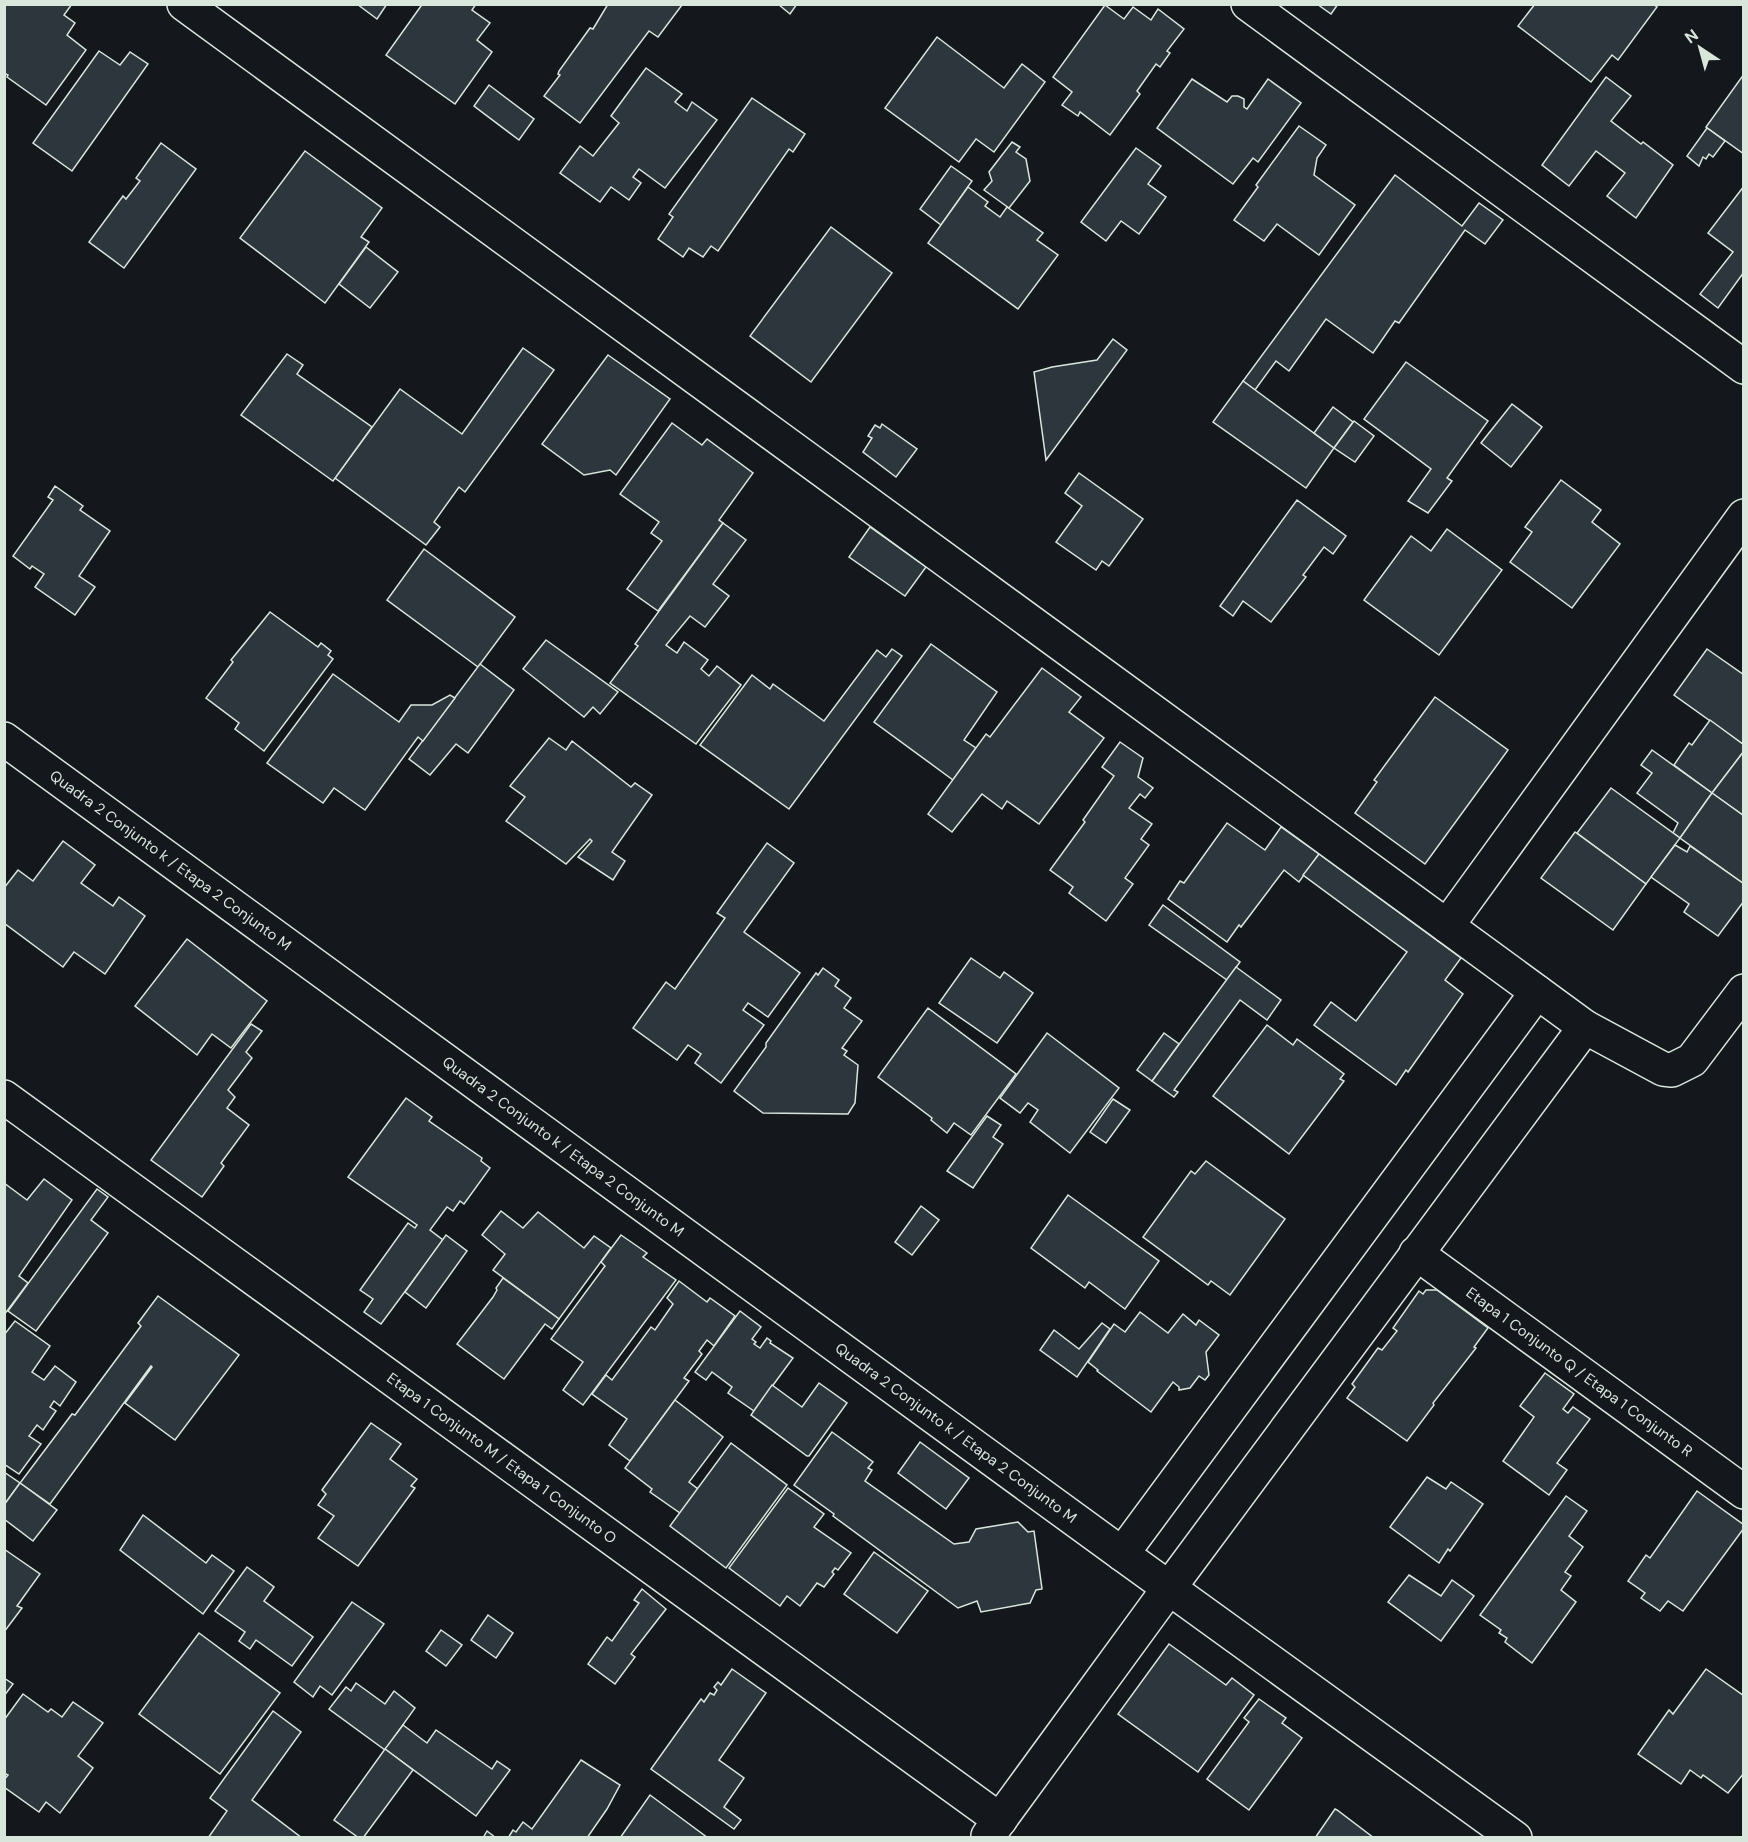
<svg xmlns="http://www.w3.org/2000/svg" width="1748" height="1842" font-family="'DM Sans',sans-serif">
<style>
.building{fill:#2c363c;stroke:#d8e6dc;stroke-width:1.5}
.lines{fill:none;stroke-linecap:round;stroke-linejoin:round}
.street-casing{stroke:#d8e6dc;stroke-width:36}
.secondary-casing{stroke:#d8e6dc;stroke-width:36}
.street{stroke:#14181c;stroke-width:33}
.secondary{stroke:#14181c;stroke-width:33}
.labels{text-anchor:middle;stroke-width:4.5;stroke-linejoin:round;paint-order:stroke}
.street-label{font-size:15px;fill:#d8e6dc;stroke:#14181c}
</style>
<rect width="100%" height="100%" fill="#14181c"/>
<g class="building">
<path d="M4,4h68l-8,11 11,8 -8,12 19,15 -40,55 -39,-28 1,-2 -4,-2z"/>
<path d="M357,4h30l-10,15z"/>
<path d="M419,4h57l-4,6 18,13 -13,17 15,12 -37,52 -69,-49 35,-49z"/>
<path d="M608,4l74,1 -24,32 -9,-6 -69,92 -36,-27 16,-21 -2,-1 1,-3 31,-43 3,1z"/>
<path d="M778,4h19l-7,10z"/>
<path d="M1317,4h21l-7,10z"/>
<path d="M1535,4h118l4,3 -39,53 -6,-5 -21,27 -73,-56z"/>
<path d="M1105,5l19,14 9,-12 18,13 7,-11 26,20 -17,22 3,2 -10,14 -4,-3 -19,27 3,3 -30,41 -30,-23 -2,4 -16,-11 10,-13 -19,-15z"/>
<path d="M937,37l67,51 18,-24 23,18 -51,70 -18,-13 -17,23 -74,-54z"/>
<path d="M99,51l21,14 10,-13 18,12 -76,107 -39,-28z"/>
<path d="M646,68l36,26 -7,8 12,9 5,-9 25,18 -52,68 -26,-19 -6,8 8,6 -12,17 -18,-13 -11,15 -40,-29 20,-27 13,10 26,-33 -8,-7z"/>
<path d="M1744,74v80l-38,-27z"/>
<path d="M1606,77l25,19 -20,25 30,23 2,-2 30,23 -37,53 -29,-22 18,-23 -29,-22 -27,35 -27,-21z"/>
<path d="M1192,79l35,23 5,-6h6l6,3v8l3,2 21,-30 33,24 -43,59 -5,-4 -20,26 -76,-56z"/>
<path d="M489,85l45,34 -15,21 -45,-34z"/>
<path d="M752,98l53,36 -12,18 -4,-3 -71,102 -7,-5 -8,11 -14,-9 -6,9 -25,-18 15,-22 -4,-3z"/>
<path d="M1299,126l27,19 -9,13 -3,17 41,30 -36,50 -42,-31 -13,17 -30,-21 24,-33 -2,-2z"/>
<path d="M1707,128l18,13 -12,16 -4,-3 -3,5 -3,-2 -4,9 -12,-10z"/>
<path d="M1012,142l8,5 -4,5 10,7 4,22 -21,27 -25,-18 8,-9 -3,-9z"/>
<path d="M161,143l35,26 -72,99 -35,-26 34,-46 3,3 14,-18 -4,-3z"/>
<path d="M1136,148l25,18 -13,18 18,13 -27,37 -18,-13 -15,20 -25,-19z"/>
<path d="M305,151l77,57 -21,29 8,5 -44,61 -85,-65z"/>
<path d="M951,166l21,15 -31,44 -21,-16z"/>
<path d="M1395,175l67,51 17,-23 24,17 -18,24 -20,-14 -66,93 -4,-2 -22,32 -47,-34 -37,52 -13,-10 -21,29 -12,-9z"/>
<path d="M1744,186v86l-26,36 -18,-14 33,-42 -25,-19z"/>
<path d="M968,187l20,15 -3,4 15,11 7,-10 36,26 -6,7 21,15 -40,54 -90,-66z"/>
<path d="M831,227l61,46 -81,109 -61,-46z"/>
<path d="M366,247l32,25 -28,36 -31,-24z"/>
<path d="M1113,339l14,11 -81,110 -12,-88 18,-5 45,-7z"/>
<path d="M523,348l31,22 -89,122 -6,-5 -25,35 6,5 -14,18 -91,-67 65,-89 62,45z"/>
<path d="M287,354l16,11 -6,9 75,53 -39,54 -92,-66z"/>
<path d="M608,355l62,44 -54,76 -6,-5 -26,5 -42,-31z"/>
<path d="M1406,362l82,59 -41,57 5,3 -24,32 -20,-12 23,-32 -67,-50z"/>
<path d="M1243,381l91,67 -28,40 -93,-66z"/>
<path d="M1512,404l30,23 -31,40 -30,-24z"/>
<path d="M1333,407l20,15 -19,26 -20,-15z"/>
<path d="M1354,421l20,15 -19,26 -21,-14z"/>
<path d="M672,423l30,22 5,-6 46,34 -34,47 4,3 -65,88 -31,-22 35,-48 -11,-8 8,-11 -39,-28z"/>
<path d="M882,424l35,25 -21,28 -33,-25 9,-14 -4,-2 7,-11 5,3z"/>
<path d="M1079,473l64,46 -34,47 -7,-5 -6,9 -40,-28 26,-36 -17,-13z"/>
<path d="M1561,480l40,30 -9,12 28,22 -48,64 -62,-46 22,-30 -7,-5z"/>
<path d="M55,486l28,20 -3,4 30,21 -31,45 16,11 -20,28 -40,-28 9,-13 -12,-8 -2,3 -17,-13 40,-56 -5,-3z"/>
<path d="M1297,500l49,36 -13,18 -9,-7 -21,28 3,2 -35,45 -28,-21 -10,15 -13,-10z"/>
<path d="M723,523l23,17 -33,44 16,12 -24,31 -15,-11 -24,29 11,8 7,-11 24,18 -7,9 8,7 8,-10 24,19 -45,59 -86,-61 28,-37 -3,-2z"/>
<path d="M870,527l56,40 -21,29 -56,-39z"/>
<path d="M1447,529l55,41 -63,85 -75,-55 47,-64 20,15z"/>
<path d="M424,549l91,68 -37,50 -91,-67z"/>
<path d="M270,612l48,35 3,-4 10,8 -3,4 5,4 -69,92 -29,-22 4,-6 -33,-25 27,-36 -2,-2z"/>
<path d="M546,640l72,52 -18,22 -7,-7 -9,10 -61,-48z"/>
<path d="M931,644l66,48 -33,48 12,8 -23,32 -79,-58z"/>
<path d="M892,649l10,7 -113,153 -89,-64 52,-70 18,14 3,-5 51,37 53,-71 9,7z"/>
<path d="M1707,649l37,26v70l-70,-50z"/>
<path d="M480,664l34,26 -46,63 -12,-9 -26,31 -21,-16z"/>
<path d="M1042,668l39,29 -12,15 35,26 -65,86 -32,-23 -5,8 -20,-15 -30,38 -24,-18 58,-80 4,3z"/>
<path d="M333,674l66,48 12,-17h21l18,-10 5,3 -32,43 -5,-4 -53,73 -31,-22 -11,15 -56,-40z"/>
<path d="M1435,697l73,53 -83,114 -70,-51 22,-31 -3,-2z"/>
<path d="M1710,720l34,25v6l-32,42 -38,-28 15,-22 3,2z"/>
<path d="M549,738l17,12 6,-9 59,46 4,-4 17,12 -40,57 13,9 -12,19 -35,-23 14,-16 -2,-2 -24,25 -60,-43 19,-24 -15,-11z"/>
<path d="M1120,742l23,16 -5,19 15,11 -8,10 -5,-4 -11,14 23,16 -11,15 8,6 -24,33 8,6 -27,37 -37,-28 4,-6 -23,-17 35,-48 -2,-2 31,-44 -12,-9z"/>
<path d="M1652,750l60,43 -32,45 -7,-5 5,-10 -41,-30 15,-20 -11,-8z"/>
<path d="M1744,751v65l-32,-23z"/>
<path d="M1611,788l69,50 -34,46 -69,-51z"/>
<path d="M1712,793l32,23v68l-64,-46z"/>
<path d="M1227,823l38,27 16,-23 38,27 -20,28 -15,-12 -43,57 -2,-2 -12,17 -59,-43 12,-18 4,2z"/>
<path d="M1575,832l71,52 -33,46 -72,-52z"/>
<path d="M63,841l32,24 -14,18 32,23 6,-9 26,19 -40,58 -31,-22 -11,15 -59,-44v-35l14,-18 15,11z"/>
<path d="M767,843l27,20 -50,69 56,41 -32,44 -20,-14 -5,7 21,15 -43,58 -26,-20 6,-9 -13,-9 -11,15 -44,-32 33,-46 9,7 50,-71 -8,-5z"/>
<path d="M1675,845l12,7 3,-6 54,38v17l-26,35 -34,-24 5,-8 -38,-27z"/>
<path d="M1319,854l142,104 -16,22 18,14 -55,78 -2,-2 -10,15 -82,-60 17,-23 25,19 51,-69 -104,-77z"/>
<path d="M1163,905l77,57 -13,18 -78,-55z"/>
<path d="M187,939l80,62 -36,47 -19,-14 -15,21 -62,-49z"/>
<path d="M971,958l29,20 4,-6 29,21 -36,50 -58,-40z"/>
<path d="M1236,967l45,33 -14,20 -27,-20 -66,90 4,2 -4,5 -22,-16z"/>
<path d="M823,968l16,12 -4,6 16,12 -7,10 18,13 -20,27 5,3 -3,4 14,10 -3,38 -7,11 -85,-1 -29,-22 32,-44v-4l50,-70 2,2z"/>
<path d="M928,1008l88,66 -45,61 -17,-12 -7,10 -16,-13 1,-2 -54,-41z"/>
<path d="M251,1024l11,7 -16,21 6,6 -24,32 7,7 -8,11 22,17 -28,38 3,3 -22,31 -51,-37z"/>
<path d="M1267,1025l26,20 4,-6 47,35 -4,5 4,2 -55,73 -76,-58z"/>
<path d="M1047,1033l72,55 -49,65 -40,-31 8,-12 -10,-7 -8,10 -20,-15z"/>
<path d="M1164,1033l15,11 -27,37 -15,-11z"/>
<path d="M406,1098l26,19 -3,4 53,37 -1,3 9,7 -26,36 -4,-3 -7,10 -6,-4 -17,23 13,10 -62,84 -17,-12 9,-13 -13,-9 48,-67 7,5 2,-3 -69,-48z"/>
<path d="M1113,1099l17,11 -24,33 -16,-11z"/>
<path d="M987,1116l14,9 -8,12 10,7 -30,44 -26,-17z"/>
<path d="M1206,1161l79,58 -55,76 -19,-14 -3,4 -65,-48 48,-66 4,3z"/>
<path d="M44,1179l28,21 -53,76 9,7 -24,32v-132l23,17z"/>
<path d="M97,1189l11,8 -17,23 17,13 -72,98 -28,-20z"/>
<path d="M1068,1195l91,66 -34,48 -36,-27 -4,6 -54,-40z"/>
<path d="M921,1206l18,14 -27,35 -17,-13z"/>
<path d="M501,1211l22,17 15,-16 46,36 10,-12 17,12 -52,71 -66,-49 12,-16 -23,-19z"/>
<path d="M446,1235l21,16 -41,57 -21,-16z"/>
<path d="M621,1235l26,18 -4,4 33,23 -93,125 -20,-15 20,-28 -32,-23 54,-73 -4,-4z"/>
<path d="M503,1278l56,41 -7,10 -7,-5 -41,55 -47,-35 36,-47 4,-7 -1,-2z"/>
<path d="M679,1281l28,21 3,-4 25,18 -21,30 -7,-6 -8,11 3,3 -18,24 5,3 -59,80 -21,-16 18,-26 -35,-25 14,-19 6,5 39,-53 4,3 18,-26 -6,-6z"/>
<path d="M1426,1290h11l51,38 -14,19 2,1 -43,55 1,2 -27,36 -60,-43 8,-11 -3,-3 26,-36 4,2 15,-19 -4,-3 26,-37 4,3z"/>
<path d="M158,1296l81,59 -64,85 -50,-37 27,-36 -1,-1 -101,138 -30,-21 52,-69 3,1 66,-89 -3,-3z"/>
<path d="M740,1311l21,16 -9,12 4,3 -2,2 6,4 7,-10 4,3 -1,2 23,15 -39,53 -26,-18 4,-6 -20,-15 -6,8 -11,-8z"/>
<path d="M1140,1312l28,21 15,-19 13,11 3,-5 20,15 -13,17 3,23 -4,5 -6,-4 -9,12 -11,2v-3l-6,-5 -22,30 -54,-41 1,-1 -10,-8 26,-38 11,8z"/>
<path d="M15,1321l35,25 -18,26 12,8 11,-14 21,16 -16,24 -6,-5 -4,6 6,4 -13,19 -6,-5 -8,11 12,8 -22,30 -15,-10v-129z"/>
<path d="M1102,1323l8,6 -33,48 -37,-27 14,-20 25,19z"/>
<path d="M1545,1373l29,21 -11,15 5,4 5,-6 17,12 -33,44 10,7 -18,25 -46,-34 31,-44 -14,-11z"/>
<path d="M819,1383l28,20 -38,53h-2l-56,-41 21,-30 30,22z"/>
<path d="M675,1400l48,37 -34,45 9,7 -18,24 -30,-21 2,-3 -27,-21z"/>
<path d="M371,1423l30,21 -11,15 27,20 -6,7 4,2 -57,78 -40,-28 16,-22 -16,-11 8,-11 -4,-4z"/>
<path d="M832,1432l41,30 -5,6 4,2 -7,11 89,63 15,-2 7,-13 42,-7 10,10 6,-1 8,58 -6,1 -6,13 -49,9 -4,-11 -19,7 -125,-92 1,-2 -40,-29z"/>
<path d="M920,1442l49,36 -23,31 -48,-36z"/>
<path d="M731,1443l56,42 -61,83 -56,-42z"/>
<path d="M4,1472l16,11 -16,22z"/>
<path d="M1427,1477l19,12 5,-7 32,22 -33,47 -2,-2 -9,14 -49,-36z"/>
<path d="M20,1483l37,27 -24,31 -29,-22v-14z"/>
<path d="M788,1488l36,26 -10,13 37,26 -13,17 -3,-2 -3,4 2,2 -10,13 -7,-4 -17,23 -13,-10 -7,10 -51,-38z"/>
<path d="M1697,1491l47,34v3l-61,83 -15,-10 -8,10 -19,-13 4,-5 -17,-12 18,-26 4,3z"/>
<path d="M1566,1496l21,15 -18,25 14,11 -18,25 6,4 -10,14 15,12 -44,61 -27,-21 2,-4 -8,-5 2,-3 -21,-15z"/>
<path d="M143,1515l63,48 6,-8 22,16 -31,43 -83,-64z"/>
<path d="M4,1549l36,25 -23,32 5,2 -18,24z"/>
<path d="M874,1552l54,39 -31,42 -53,-39z"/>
<path d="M247,1567l27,20 -10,14 49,36 -21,29 -36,-26 -6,9 -11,-8 6,-9 -30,-21z"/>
<path d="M1409,1575l32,21 11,-16 22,16 -33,45 -53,-39z"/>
<path d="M642,1589l24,20 -35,45 4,3 -20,27 -27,-20 19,-27 5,4 27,-38 -5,-3z"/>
<path d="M352,1602l32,22 -52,71 -12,-9 -7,11 -19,-15z"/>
<path d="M488,1615l25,18 -17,25 -25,-18z"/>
<path d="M441,1630l21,15 -16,21 -20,-15z"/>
<path d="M199,1633l81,60 -60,81 -81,-60z"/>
<path d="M1169,1644l57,41 6,-7 22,17 -56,77 -80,-58z"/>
<path d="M732,1669l34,24 -47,67 25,18 -20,29 17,13 -7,9 -83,-60 50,-70 3,3 6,-9 4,2 3,-5 -3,-3 4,-5 3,3z"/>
<path d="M1706,1669l38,27v77l-16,20 -25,-18 -2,3 -11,-8 -9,14 -43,-30 31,-44 4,4z"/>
<path d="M4,1678l9,6 -9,12z"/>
<path d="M356,1683l29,21 9,-13 21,17 -30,42 -56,-41 17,-22 5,4z"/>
<path d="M23,1694l25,18 3,-3 11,8 11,-15 30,21 -25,33 15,12 -33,45 -14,-11 -7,10 -35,-25v-7l4,-5 -4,-2v-53z"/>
<path d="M1259,1699l27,19 -4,5 20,15 -53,72 -42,-31 42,-57 -5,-4z"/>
<path d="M273,1711l28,21 -49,68 50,38h-94l19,-27 -17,-13z"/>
<path d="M403,1725l24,18 9,-13 56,39 5,-8 13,9 -34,46 -91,-67z"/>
<path d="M385,1749l28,21 -50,68h-4l-25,-18z"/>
<path d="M581,1760l39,25 -13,24 -20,29h-79l5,-8 3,2 7,-10 9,7z"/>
<path d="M650,1795l58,43h-88z"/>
<path d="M1335,1809l2,1 37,28h-59z"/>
<path d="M487,1831l9,7h-13z"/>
</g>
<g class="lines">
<defs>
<g id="street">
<path d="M184,4l1263,922"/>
<path d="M1248,4l496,363"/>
<path id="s1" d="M4,1097l996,723"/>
<path id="s2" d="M1416,1253l328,239"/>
<path d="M988,1836l181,-248"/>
</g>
<g id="secondary">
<path d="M1744,516l-297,410 138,101 78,42 9,1 20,-10 52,-69"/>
<path id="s3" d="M4,739l1118,815 393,284"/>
<path d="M1122,1554l415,-562"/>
<path d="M1169,1588l416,-561"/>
</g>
</defs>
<use href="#street" class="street-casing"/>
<use href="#secondary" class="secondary-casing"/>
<use href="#street" class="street"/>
<use href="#secondary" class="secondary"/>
</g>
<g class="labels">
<g class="street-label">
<text dy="5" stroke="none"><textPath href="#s3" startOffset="206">Quadra 2 Conjunto k / Etapa 2 Conjunto M</textPath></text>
<text dy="5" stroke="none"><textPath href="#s3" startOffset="692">Quadra 2 Conjunto k / Etapa 2 Conjunto M</textPath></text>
<text dy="5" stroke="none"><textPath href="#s2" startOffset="202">Etapa 1 Conjunto Q / Etapa 1 Conjunto R</textPath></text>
<text dy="5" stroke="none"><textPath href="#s3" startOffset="1178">Quadra 2 Conjunto k / Etapa 2 Conjunto M</textPath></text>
<text dy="5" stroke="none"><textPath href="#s1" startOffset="615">Etapa 1 Conjunto M / Etapa 1 Conjunto O</textPath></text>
</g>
</g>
<rect width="1748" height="1842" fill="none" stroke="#d8e6dc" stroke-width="12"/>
<g transform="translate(1700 48) rotate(324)" stroke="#14181c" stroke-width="4.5" paint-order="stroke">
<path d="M0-4.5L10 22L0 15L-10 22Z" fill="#d8e6dc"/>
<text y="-9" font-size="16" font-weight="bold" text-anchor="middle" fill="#d8e6dc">N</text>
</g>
</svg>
